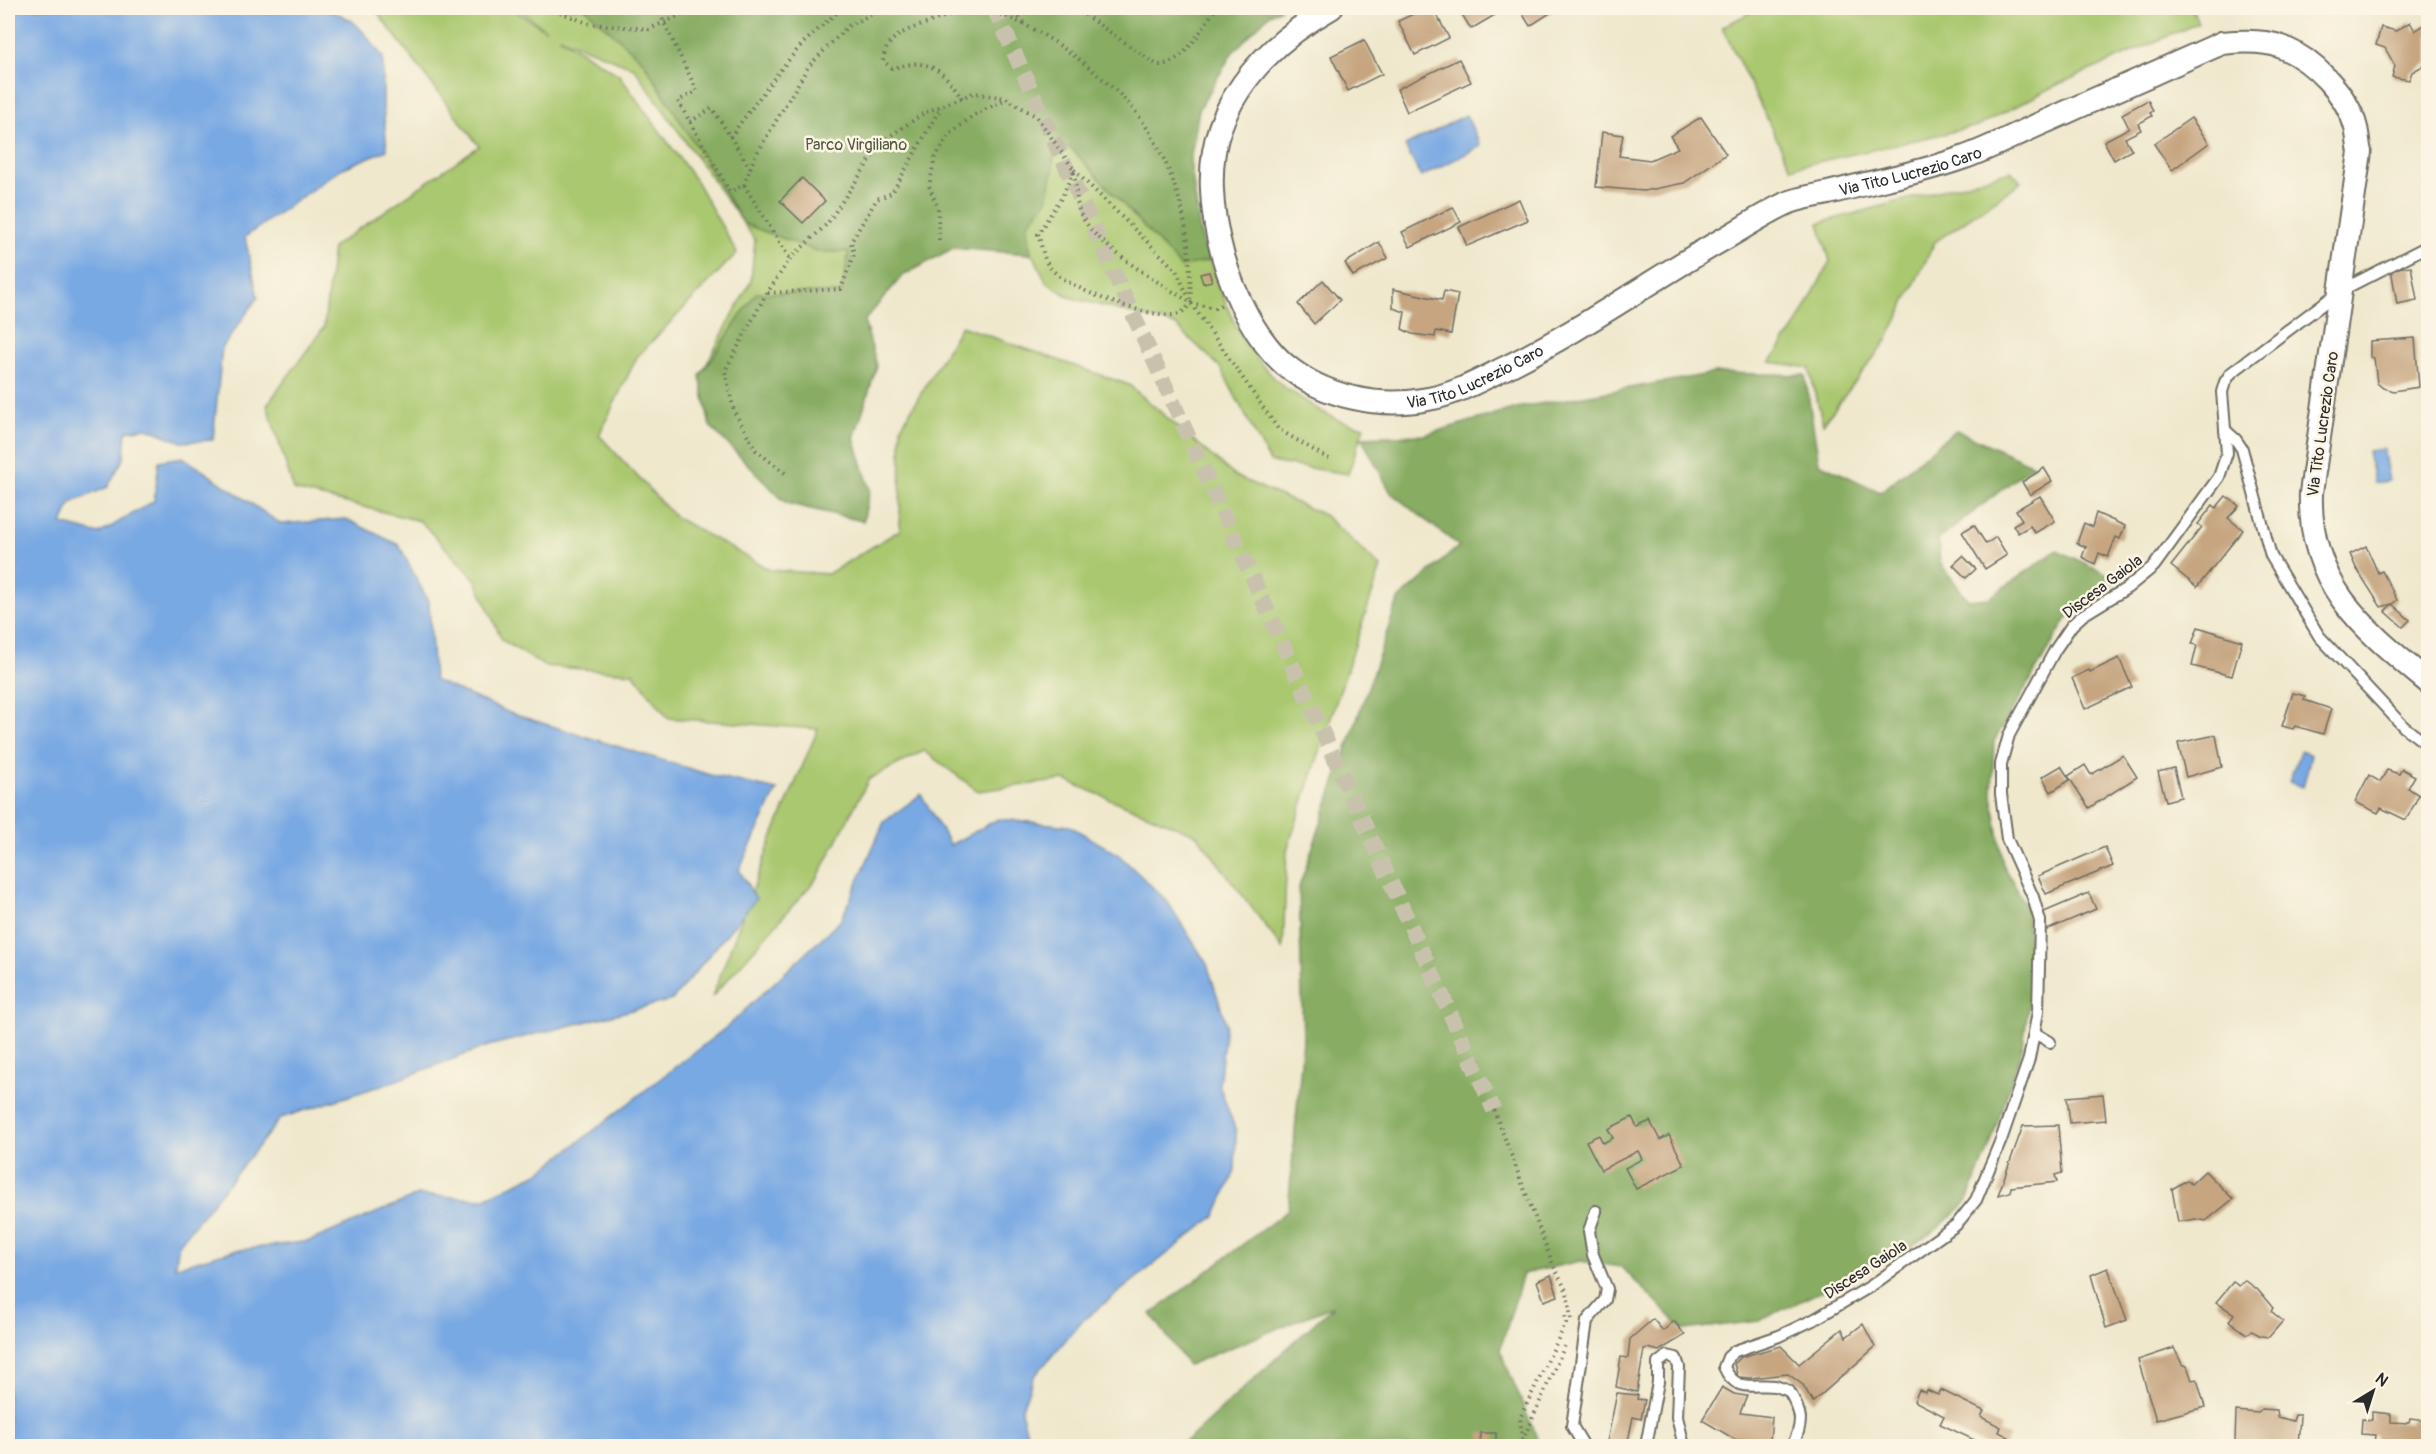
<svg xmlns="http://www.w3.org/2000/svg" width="2436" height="1454" font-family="Pangolin,sans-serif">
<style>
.green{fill:#aac86f;stroke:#6a7a4d;stroke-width:1.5}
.forest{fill:#87ac62;stroke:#596c46;stroke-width:1.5}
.water{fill:#79a9e3;stroke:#526a87;stroke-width:1.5}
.building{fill:#c6a580}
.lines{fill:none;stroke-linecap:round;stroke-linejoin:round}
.pedestrian-tunnel{stroke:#c8c2ad;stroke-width:16;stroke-dasharray:16 8;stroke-linecap:butt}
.service-casing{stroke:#706d64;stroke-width:14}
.minor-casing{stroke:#706d64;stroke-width:26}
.path{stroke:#706d64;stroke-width:4;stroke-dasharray:1.5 4.5;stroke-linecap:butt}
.service{stroke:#fff;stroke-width:10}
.minor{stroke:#fff;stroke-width:22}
.labels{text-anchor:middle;stroke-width:5;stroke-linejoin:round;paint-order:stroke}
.park-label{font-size:16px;fill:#515a3f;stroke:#fcf5e5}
.street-label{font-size:16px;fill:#2b2b2b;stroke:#fcf5e5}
</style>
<rect width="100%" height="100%" fill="#fcf5e5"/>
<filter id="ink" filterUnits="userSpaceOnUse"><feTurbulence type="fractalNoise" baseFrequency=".0167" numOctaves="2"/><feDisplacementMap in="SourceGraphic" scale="12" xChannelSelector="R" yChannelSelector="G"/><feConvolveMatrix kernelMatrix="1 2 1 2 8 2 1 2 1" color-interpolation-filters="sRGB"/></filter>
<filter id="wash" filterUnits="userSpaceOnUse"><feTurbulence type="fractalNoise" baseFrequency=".008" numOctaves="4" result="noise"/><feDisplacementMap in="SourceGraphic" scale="24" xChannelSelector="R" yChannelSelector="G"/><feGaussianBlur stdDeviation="1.35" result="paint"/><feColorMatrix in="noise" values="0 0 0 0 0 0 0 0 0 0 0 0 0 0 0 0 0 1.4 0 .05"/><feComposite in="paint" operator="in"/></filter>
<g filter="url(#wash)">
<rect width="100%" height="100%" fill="#efe8cd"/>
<g class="green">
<path d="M374,8h137l35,22 -28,-22h764l-12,6 -38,39 -33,56 -9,51 10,72 26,72 16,35 21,27 18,19 38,25 19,10 26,7 -16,47 -78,-12 -50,-95 -45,-42 -106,-28 -23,-15 -11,-24 -4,-4 -78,-6 -51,28 -38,45 13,45 -23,72 16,52 -7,31 -77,-18 -76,-77 -10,-50 51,-95 4,-41 -121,-172 -75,-31 60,38 77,106 41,72 -100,104 -38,78 76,82 95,53 58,4 72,-44 1,-103 60,-101 168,59 106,91 89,39 57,52 -94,283 -4,99 -86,-114 -133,-55 -86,11 -54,-40 -55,28 -51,98 -106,120 60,-159 46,-109 -150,-11 -35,-45 -89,-7 -42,-26 -27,-61 -55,-58 -126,-31 -27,-85 57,-78 9,-80 146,-101z"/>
<path d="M1759,8h433l6,15 -139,61 -81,42 -187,42 -69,-141z"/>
<path d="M2011,171l10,11 -86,60 -48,98 -64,84 -14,-56 -39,-6 26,-36 34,-65 -11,-38z"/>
</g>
<g class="forest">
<path d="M585,8h697l-12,6 -38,39 -33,56 -9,51 10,72 10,28 -29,7 -110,-119 -17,1 -1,21 -6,31 -20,24 4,29 -78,-6 -51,28 -38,45 13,45 -23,72 16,52 -7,31 -77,-18 -76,-77 -10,-50 56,-83h85l8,-41h-30l-75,-28 -101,-163z"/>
<path d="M1715,373l90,2 14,88 61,29 76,-62 77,35 -95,75 2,23 28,37 21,-2 68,-48 61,29 -52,41 -72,121 -2,54 11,69 22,40 8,69 -10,73 -35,105 -22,52 -30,27 -37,24 -140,67 -75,9 -63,-63 -41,-6 -57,13 -23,76 40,96h-363l12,-7 144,-133 -145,59 -37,-51 137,-104 15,-170 -4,-153 99,-287 61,-54 -68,-53 -30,-56 63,-2 92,-27z"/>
</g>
<g class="water">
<path d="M8,8h250l7,6c29,-8 60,-11 87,7 11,8 22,25 31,36v49l4,44 -46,19 -96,68 13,60 -36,51 -9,92 -31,2 -35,-14 -21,3 -2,26 -16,30 -37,16 -9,21 37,10 55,-33 5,-40 24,-4 98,67 65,-5 53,26 30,58 5,77 76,33 200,62 67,15 -38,80 17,29 -84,101 -184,46 -99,37 -108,35 -102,126 -4,23 57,-16 78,-10 108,-46 65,4 57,-27 188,-146 113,-106 43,-98 37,-28 29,51 48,-26 72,7 49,29 48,46 40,63 19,59 -7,62 17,46 -1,40 -20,45 -134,106 -48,56 -12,33 8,30 -5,5h-1016z"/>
<path d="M1466,115l15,31 -60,31 -16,-31z"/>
<path d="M2383,449l6,32 -15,2 -6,-32z"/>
<path d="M2300,751l11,4 -8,32 -14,-5z"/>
</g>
<g id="blocks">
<g class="building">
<path d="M1426,8h7l16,30 -34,17 -17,-34z"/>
<path d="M1458,8h46l1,1 -34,20z"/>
<path d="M1519,8h39l-28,18z"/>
<path d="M2410,22l5,9 12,-8 1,3v37l-16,9 -3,8 -17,-3 3,-11 -10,-18 -9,-3 5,-18 15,4z"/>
<path d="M1364,40l18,34 -34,17 -17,-35z"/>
<path d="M1459,59l12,23 -64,30 -10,-23z"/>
<path d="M2148,100l5,11 -3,2 2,3 -14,8 3,6 -16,8 7,12 -18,10 -10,-19 25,-13 -7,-14z"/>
<path d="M1701,117l25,37 -42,29 -40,8 -48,-4 6,-55 21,3 -4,21 31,4 28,-12 -8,-12z"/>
<path d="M2191,118l18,25 -37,27 -18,-26z"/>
<path d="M802,178l23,23 -22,22 -23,-22z"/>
<path d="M1519,199l9,21 -61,26 -8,-19z"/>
<path d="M1453,207l8,15 -51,25 -8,-15z"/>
<path d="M1379,242l9,16 -35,18 -8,-13z"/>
<path d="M2411,266l6,34 -20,4 -6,-35z"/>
<path d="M1209,272l3,9 -9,2 -3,-9z"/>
<path d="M1323,280l17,20 -26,24 -16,-20z"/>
<path d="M1393,289l49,11 2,-9 14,3 -7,40 -15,-3 -1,6 -23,-3 -10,-5 3,-17 -12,-4z"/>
<path d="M2415,338l4,49 -26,4 -10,-3 -6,-5 -3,-25 -4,-1v-16z"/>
<path d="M2044,468l8,13 -22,14 -8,-13z"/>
<path d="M2040,496l15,25 -20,12 -5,-7 -12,7 -5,-8 9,-5 -6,-10z"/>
<path d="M2226,496l13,10 -11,12 15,12 -46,57 -26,-21 31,-39 -4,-3 15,-19 3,3z"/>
<path d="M2096,513l29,13 -5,13 -4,-2 -8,20 -9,-4 -4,11 -13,-7 4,-10 -9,-4 7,-20 8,4z"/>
<path d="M1974,525l12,19 10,-7 11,18 -22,14 -23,-37z"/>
<path d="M2366,546l12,27 4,-2 15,29 -5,4 -11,3 -25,-39 -6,-14z"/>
<path d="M1963,556l13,13 -10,9 -13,-13z"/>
<path d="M2392,604l18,16 -7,7 -18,-16z"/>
<path d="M2198,627l44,14 -10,35 -40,-10 5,-21 -5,-1z"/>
<path d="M2119,658l13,29 -47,22 -13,-31 17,-8 1,2z"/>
<path d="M2293,693l12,3 -1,4 27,9 -8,25 -28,-8 -2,3 -11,-3z"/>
<path d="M2216,735l6,32 -36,10 -8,-34z"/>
<path d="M2123,755l14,22 -48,31 -21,-32 17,-11 6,10z"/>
<path d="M2061,766l9,14 -19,12 -9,-15z"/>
<path d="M2174,768l7,29 -15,4 -8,-29z"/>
<path d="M2402,769l13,7 -7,12 11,7 -13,25 -25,-12 -3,5 -23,-11 14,-27 11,7 7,-12 12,4z"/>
<path d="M2105,847l8,19 -67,28 -8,-18z"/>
<path d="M2089,893l7,16 -49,21 -3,-18z"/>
<path d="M2103,1094l3,26 -36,3 -3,-26z"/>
<path d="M1632,1117l5,10 13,-6 10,19 9,-5 15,30 -48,24 -11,-21 17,-9 -4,-8 -37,19 -15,-29 13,-6 4,8 10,-5 -5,-9z"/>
<path d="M2058,1125l4,48 -7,2 2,7 -46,5 -1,5 -12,3 25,-69z"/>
<path d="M2205,1171l28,28 -27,22 -10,-2 -18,3 -6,-33 15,-9 4,4z"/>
<path d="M2108,1268l19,52 -21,8 -15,-53z"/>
<path d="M1551,1275l7,21 -14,5 -7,-20z"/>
<path d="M2245,1280l13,10 15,18 -2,3 12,10 -14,16 -8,-1 -9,-5 -5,3 -18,-13 5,-7 -18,-12 17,-20 6,4z"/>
<path d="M1653,1319l10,12 11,-10 11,14 -26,16 -11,-3 -4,1 -7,43 -21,-5 5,-30 7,1 2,-19z"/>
<path d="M1863,1324l12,23 -62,55 -10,-17 -15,-11 -37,4 -13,-1 -4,-13 7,-7 40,-11 18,18 43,-35 4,8z"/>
<path d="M2174,1348l8,16 5,2 5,14 5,-1 8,28 -49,13 -18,-60z"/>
<path d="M1722,1387l12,7 13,2 -7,17 32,4 -2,24 -34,-1 -34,-20z"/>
<path d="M1919,1390l7,3 1,-3 11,5 3,-5 43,21 -3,6 20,10 -2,5 10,5 -4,9h-18l-47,-22 4,-8 -30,-15z"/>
<path d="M1617,1393l21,2 -1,4 8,1 -4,19 -8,-2 -6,29 -20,-4z"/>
<path d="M2261,1409l16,1 1,7 15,4 2,-6h5l-2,31h-29l-34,-4 1,-31 22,2z"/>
<path d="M2372,1412l19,2v8l18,1 1,-4 18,2v11l-5,-1 -1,14 -12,-1v2h-4l-32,-2 1,-9 -14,-1 1,-15 10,1z"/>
<rect x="1480" y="1433" width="16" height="13"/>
</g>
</g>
</g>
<g filter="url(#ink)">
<use href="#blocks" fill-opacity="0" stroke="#706d64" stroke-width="1.5"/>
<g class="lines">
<path class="pedestrian-tunnel" d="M994,8l500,1102"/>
<defs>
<g id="service">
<path d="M2225,430l11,10 6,9 29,107 48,80 85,91 24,18"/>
<path d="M2035,1033l15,9"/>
<path d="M1584,1446l-12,-20 15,-105 18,-21 2,-11 -14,-34 -4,-24 7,-20"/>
<path d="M1646,1446l12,-64v-19l9,-7 9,2 3,9 -2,50 7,29"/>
<path d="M1792,1446c12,-23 10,-33 -3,-55 -5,-2 -10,-4 -14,-5 -22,-3 -39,8 -51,-19l4,-10 7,-6 44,-15 36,-17 56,-33 85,-61 20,-25 25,-60 28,-81 9,-47 2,-91 -7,-24 -26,-58 -6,-45v-30l8,-29 46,-85 17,-25 11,-10 44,-27 27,-22 65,-89 8,-24 -5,-61 3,-10 6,-9 109,-82 88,-45"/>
</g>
<g id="minor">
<path id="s1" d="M1331,8c-48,27 -92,67 -111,120 -25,69 10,188 64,236 39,33 95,45 144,35 29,-5 54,-20 81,-33 74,-37 141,-85 213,-126 21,-12 42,-26 63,-36 13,-6 29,-8 43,-11 43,-11 92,-20 134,-35 29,-10 58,-26 87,-38 57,-26 115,-51 173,-77 19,-2 42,-3 60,4 31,13 66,48 74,81 2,8 2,16 4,24l-49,341c-3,92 52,135 117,189"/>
</g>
</defs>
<use href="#service" class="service-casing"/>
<use href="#minor" class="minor-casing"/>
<g class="path">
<path d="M549,8l41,16 59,5 48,-21"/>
<path d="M657,8l40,83 -19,10 52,91 14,-7 10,-27 54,-91 40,-41 36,-18"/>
<path d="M1011,8l13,15"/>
<path d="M1075,8l82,57c27,1 45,-38 59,-57"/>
<path d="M962,98c-9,-14 -23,-32 -41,-34 -8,-2 -20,3 -29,4l-9,-7c2,-22 20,-30 39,-36 15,-5 33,-14 48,-15 50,-2 125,58 158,93 22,24 38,57 48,87 13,36 14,75 15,113"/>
<path d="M690,122l22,-14 38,60"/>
<path d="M730,137l48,-64 24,-29 40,-36"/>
<path d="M1074,170l102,100 15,33 87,126 51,30"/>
<path d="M1074,173c2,11 2,26 5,37 11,33 82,74 111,92"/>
<path d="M744,185l46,74"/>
<path d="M939,240l-1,-32 -9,-22 6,-28 15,-24 24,-19 32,-16"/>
<path d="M768,293l73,-4 13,-35 -3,-12 26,-43 15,-6 49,-86"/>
<path d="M785,473l-29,-23 -22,-39 -9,-40 40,-75 25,-37 37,-35 56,-83 41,-28 49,-20 33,5 31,19 37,53 -11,25 -25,39c3,9 5,23 10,31 17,24 95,51 124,50 9,0 14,-6 19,-12l24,5 6,-3"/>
<path d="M1494,1110l60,157 13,25 4,27"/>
<path d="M1522,1439l-2,-21 46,-95 -1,-11"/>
<path d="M1520,1446l46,-103"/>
</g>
<use href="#service" class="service"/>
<use href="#minor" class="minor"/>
</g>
</g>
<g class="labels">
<g class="park-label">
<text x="856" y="150">Parco Virgiliano</text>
</g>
<g class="street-label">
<text dy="6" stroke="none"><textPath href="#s1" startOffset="1113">Via Tito Lucrezio Caro</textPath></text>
<text dy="6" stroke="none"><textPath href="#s1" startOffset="627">Via Tito Lucrezio Caro</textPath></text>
<text transform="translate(2322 424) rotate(-82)" y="6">Via Tito Lucrezio Caro</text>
<text transform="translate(2102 586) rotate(-37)" y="6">Discesa Gaiola</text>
<text transform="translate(1865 1269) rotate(-33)" y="6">Discesa Gaiola</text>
</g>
</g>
<rect width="2436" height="1454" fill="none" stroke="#fcf5e5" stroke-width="30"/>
<g transform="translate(2373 1391) rotate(38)" stroke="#fcf5e5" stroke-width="4.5" paint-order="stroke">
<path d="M0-4.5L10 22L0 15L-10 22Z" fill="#2b2b2b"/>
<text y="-9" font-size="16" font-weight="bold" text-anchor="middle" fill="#2b2b2b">N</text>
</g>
</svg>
